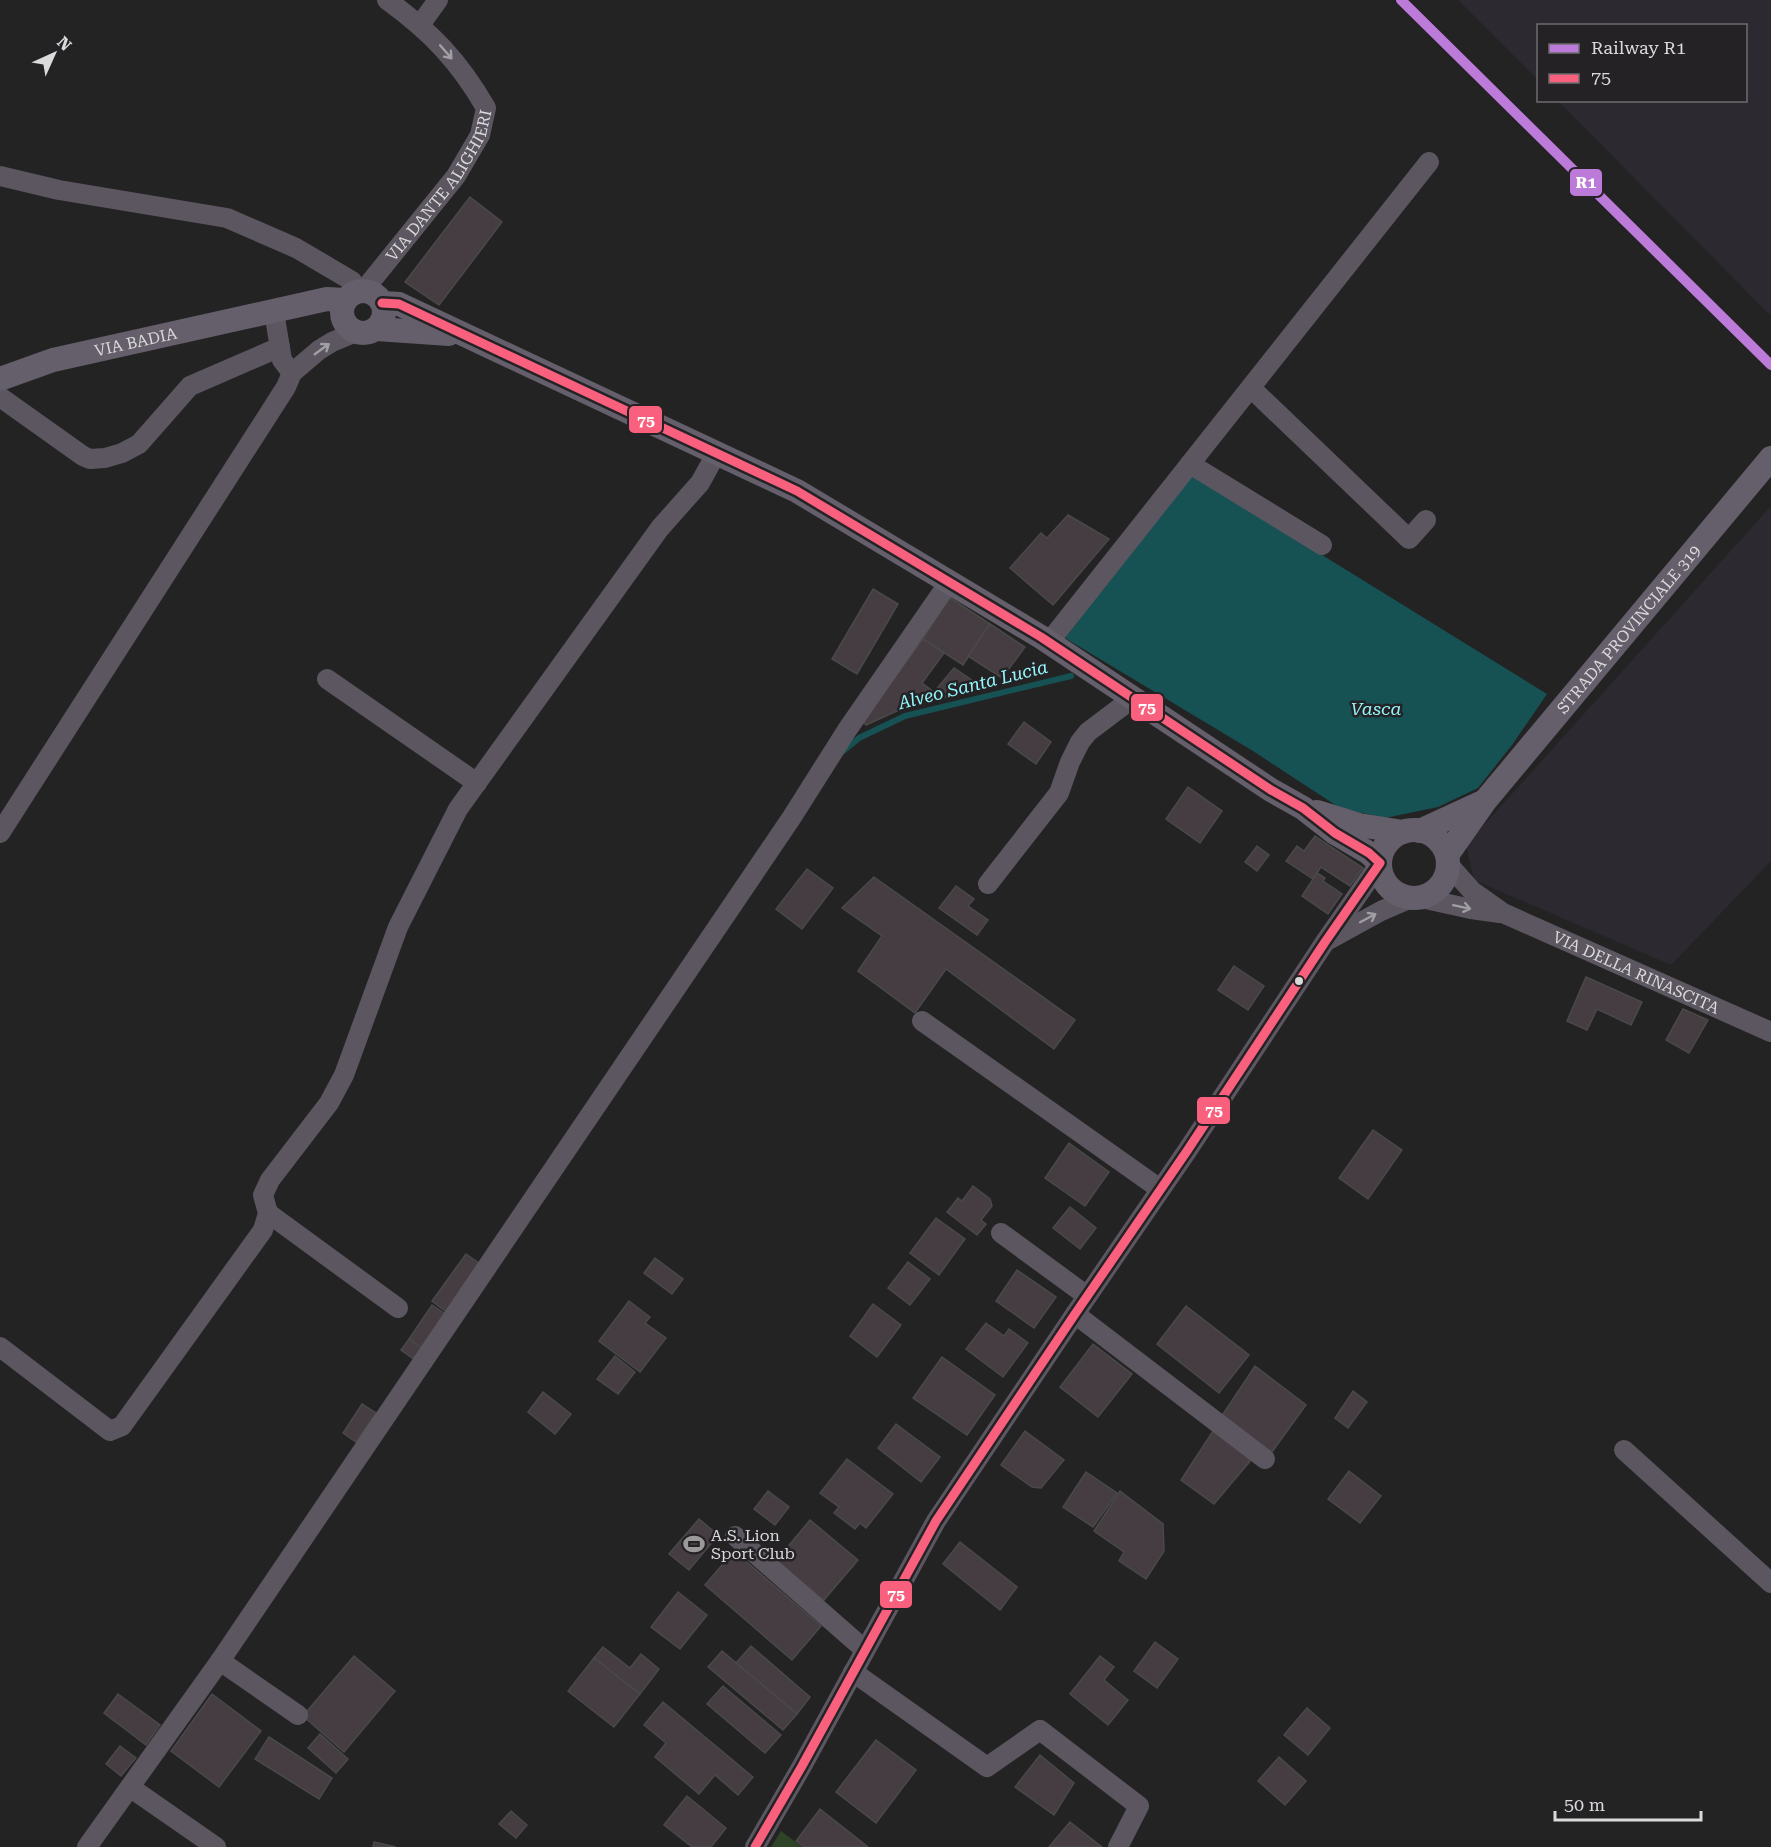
<svg xmlns="http://www.w3.org/2000/svg" width="1771" height="1847" font-family="'Roboto Serif',serif">
<style>
.built{fill:#2d2930}
.green{fill:#2e4427}
.water{fill:#165154}
.lines{fill:none;stroke-linecap:round;stroke-linejoin:round}
.stream{stroke:#165154;stroke-width:6}
.building{fill:#453d41;stroke:#4a4949;stroke-width:1.5}
.minor{stroke:#5b5660;stroke-width:20}
.major{stroke:#655f6b;stroke-width:24}
.bus-1-casing{stroke:#242225;stroke-width:14}
.bus-1{stroke:#f8607d;stroke-width:9}
.rail-1-casing{stroke:#242225;stroke-width:15}
.rail-1{stroke:#bd7bd9;stroke-width:10}
.oneway{stroke:#a19fa4}
.bus-dot{fill:#dbdadb;stroke:#242225;stroke-width:2}
.labels{text-anchor:middle;stroke-width:5;stroke-linejoin:round;paint-order:stroke}
.street-label{font-size:16px;fill:#dbdadb;stroke:#242225}
.poi-label{font-size:16px;fill:#dbdadb;stroke:#242225;text-anchor:start}
.water-label{font-size:18px;font-style:italic;fill:#93f6fa;stroke:#242225}
.line-badge{stroke:#242225;stroke-width:2}
.badge-label{font-size:16px;text-anchor:middle;font-weight:bold;fill:#fff}
</style>
<rect width="100%" height="100%" fill="#242324"/>
<g class="built">
<path d="M1458,0h313v316l-213,-215 188,-1v-74h-208v54z"/>
<path d="M1771,506v355l-100,104 -197,-85 -8,-35z"/>
</g>
<path class="green" d="M781,1831l21,16h-31z"/>
<path class="water" d="M1191,474l356,220 -35,51 -34,43 -40,19 -53,11 -45,-10 -87,-57 -188,-113z"/>
<g class="lines">
<path class="stream" d="M842,752l17,-14 46,-22 166,-40"/>
</g>
<g class="building">
<path d="M470,197l32,25 -63,83 -34,-23z"/>
<path d="M1068,515l41,24 -56,66 -43,-37 31,-35 6,5z"/>
<path d="M873,589l25,15 -41,70 -25,-15z"/>
<path d="M949,597l41,27 -27,41 -40,-26z"/>
<path d="M990,624l35,23 -23,31 -34,-22z"/>
<path d="M923,639l21,14 -22,30 12,9 20,-24 31,21 -75,16 -44,20 -4,-4z"/>
<path d="M1024,722l27,20 -15,22 -28,-20z"/>
<path d="M1188,787l34,24 -22,32 -34,-24z"/>
<path d="M1315,836l48,32 -13,18 -29,-19 -8,12 -27,-18 11,-15 7,5z"/>
<path d="M1257,846l12,9 -12,16 -12,-9z"/>
<path d="M807,869l26,19 -31,41 -26,-20z"/>
<path d="M1317,873l8,5 -2,3 19,13 -14,20 -26,-18z"/>
<path d="M874,877l201,143 -21,29 -108,-80 -31,44 -57,-42 24,-35 -40,-28z"/>
<path d="M956,886l18,13 -6,7 20,14 -11,15 -38,-27z"/>
<path d="M1234,966l30,20 -16,24 -30,-20z"/>
<path d="M1586,977l56,25 -11,23 -34,-16 -10,21 -20,-9z"/>
<path d="M1683,1009l25,11 -19,33 -23,-13z"/>
<path d="M1373,1130l29,20 -34,49 -29,-21z"/>
<path d="M1069,1143l40,29 -24,34 -40,-28z"/>
<path d="M973,1186l17,13 2,7 -11,14 5,4 -9,11 -30,-23 11,-14 4,3z"/>
<path d="M1070,1207l26,21 -16,21 -27,-21z"/>
<path d="M936,1218l29,21 -26,36 -29,-22z"/>
<path d="M466,1254l17,12 -34,48 -17,-13z"/>
<path d="M655,1258l28,21 -11,15 -28,-21z"/>
<path d="M908,1262l22,17 -20,26 -22,-17z"/>
<path d="M1017,1270l39,27 -22,31 -38,-27z"/>
<path d="M629,1301l21,16 -5,6 21,15 -26,34 -41,-31z"/>
<path d="M873,1304l28,21 -24,32 -27,-21z"/>
<path d="M432,1305l15,10 -24,34 -14,-10z"/>
<path d="M1186,1306l63,49 -30,38 -62,-49z"/>
<path d="M986,1323l18,13 5,-7 19,14 -25,34 -37,-28z"/>
<path d="M409,1339l14,10 -8,11 -14,-10z"/>
<path d="M1093,1344l39,30 -34,43 -38,-30z"/>
<path d="M615,1356l20,16 -17,22 -21,-15z"/>
<path d="M942,1357l53,38 -28,40 -54,-37z"/>
<path d="M1255,1366l51,39 -37,51 -48,-39z"/>
<path d="M1353,1391l14,11 -19,26 -13,-10z"/>
<path d="M543,1392l28,22 -16,20 -27,-22z"/>
<path d="M362,1404l14,9 -20,29 -13,-9z"/>
<path d="M896,1424l44,33 -19,25 -43,-34z"/>
<path d="M1025,1431l39,29 -23,28 -9,-1 -31,-22z"/>
<path d="M1213,1431l38,29 -37,44 -33,-24z"/>
<path d="M847,1459l46,35 -27,34 -6,-5 -5,6 -21,-16 5,-6 -19,-14z"/>
<path d="M1349,1471l32,25 -21,27 -32,-24z"/>
<path d="M1086,1472l31,21 -24,34 -30,-20z"/>
<path d="M768,1491l21,16 -14,18 -21,-16z"/>
<path d="M1120,1491l43,33 1,27 -18,28 -27,-18 5,-9 -30,-21z"/>
<path d="M699,1519l19,16 -29,35 -20,-16z"/>
<path d="M810,1520l48,40 -34,40 -48,-39z"/>
<path d="M960,1542l57,45 -17,23 -57,-46z"/>
<path d="M734,1551l87,75 -29,34 -87,-75z"/>
<path d="M678,1592l29,23 -27,34 -29,-22z"/>
<path d="M1155,1642l23,17 -21,29 -23,-17z"/>
<path d="M751,1646l59,51 -13,17 -61,-51z"/>
<path d="M603,1647l27,21 11,-14 18,15 -19,25 -46,-36z"/>
<path d="M722,1651l75,63 -14,16 -75,-63z"/>
<path d="M354,1656l41,35 -51,61 -41,-36z"/>
<path d="M1100,1656l14,11 -10,13 24,20 -20,25 -38,-31z"/>
<path d="M594,1658l46,36 -26,33 -46,-36z"/>
<path d="M723,1686l58,49 -16,18 -58,-49z"/>
<path d="M118,1694l42,31 -14,20 -42,-32z"/>
<path d="M212,1694l49,37 -42,56 -48,-36z"/>
<path d="M663,1702l90,75 -15,18 -23,-20 -16,19 -44,-37 11,-14 -22,-18z"/>
<path d="M1307,1708l23,20 -22,27 -24,-20z"/>
<path d="M320,1734l28,25 -12,14 -28,-25z"/>
<path d="M269,1737l63,41 -13,21 -64,-40z"/>
<path d="M876,1740l40,30 -40,53 -40,-31z"/>
<path d="M120,1746l16,12 -15,18 -15,-12z"/>
<path d="M1040,1755l34,28 -20,32 -39,-28z"/>
<path d="M1279,1757l27,24 -21,24 -27,-24z"/>
<path d="M687,1796l39,32 -15,19h-19l-28,-22z"/>
<path d="M820,1809l48,38h-64l-8,-6z"/>
<path d="M511,1811l16,14 -11,13 -17,-14z"/>
<path d="M1070,1822l32,25h-53z"/>
<path d="M374,1842l22,5h-23z"/>
</g>
<g class="lines">
<g class="minor">
<path d="M420,25l18,-25"/>
<path d="M0,176l59,14 168,28 69,30 56,33 6,10"/>
<path id="s1" d="M364,290l92,-114 24,-41 6,-27c-27,-47 -55,-76 -99,-108"/>
<path d="M274,312l8,48 10,13"/>
<path d="M1251,388l158,151 17,-19"/>
<path d="M0,397l83,59 7,3 15,-1 17,-5 17,-9 51,-58 90,-39"/>
<path d="M1190,464l132,81"/>
<path d="M1049,642l380,-480"/>
<path d="M327,679l150,104"/>
<path d="M0,833l286,-446 6,-14 27,-23 13,-8 24,-10"/>
<path id="s2" d="M1448,864l24,27 31,22 268,119"/>
<path d="M988,884l71,-91 11,-31 10,-20 8,-10 45,-34"/>
<path d="M1421,898l50,11 29,4"/>
<path d="M1330,939l51,-28 30,-13"/>
<path d="M922,1021l238,168"/>
<path d="M268,1213l130,95"/>
<path d="M1001,1233l86,63"/>
<path d="M1075,1314l190,145"/>
<path d="M0,1347l110,84 12,-5 141,-196 5,-17 -5,-18 7,-15 59,-77 15,-28 54,-148 60,-118 202,-281 40,-45 16,-29"/>
<path d="M1624,1450l147,133"/>
<path d="M735,1536l130,114"/>
<path d="M220,1661l78,54"/>
<path d="M853,1672l134,95 53,-37 99,76 -21,41"/>
<path d="M131,1788l85,59"/>
<path d="M87,1847l133,-186 572,-844 55,-87 103,-149"/>
<path d="M755,1847l47,-81 134,-245 139,-207 112,-163 138,-209 55,-79"/>
</g>
<g class="major">
<circle cx="363" cy="312" r="21"/>
<path d="M382,303l17,1 398,187 244,146 230,153 32,18 32,25 34,20 11,10"/>
<path d="M377,329l72,5"/>
<path id="s3" d="M0,379l53,-19 274,-61 18,1"/>
<path d="M1317,812l42,13 44,7"/>
<circle cx="1414" cy="864" r="34"/>
<path d="M1420,831l63,-29"/>
<path id="s4" d="M1447,855l38,-54 286,-343"/>
</g>
<defs>
<path id="bus-1" d="M382,303l17,1 398,187 244,146 230,153 32,18 32,25 34,20 11,10 -55,79 -138,209 -112,163 -139,207 -134,245 -47,81"/>
</defs>
<use href="#bus-1" class="bus-1-casing"/>
<use href="#bus-1" class="bus-1"/>
<defs>
<path id="rail-1" d="M1401,0l370,365"/>
</defs>
<use href="#rail-1" class="rail-1-casing"/>
<use href="#rail-1" class="rail-1"/>
</g>
<defs><path id="oneway-shaft" d="M-6 0H5M1.5-3L5.5 0L1.5 3" fill="none" stroke-width="1.6" stroke-linecap="round" stroke-linejoin="round" transform="scale(1.5)"/></defs>
<g class="oneway">
<use href="#oneway-shaft" transform="translate(446 52) rotate(49)"/>
<use href="#oneway-shaft" transform="translate(322 349) rotate(-36)"/>
<use href="#oneway-shaft" transform="translate(1462 907) rotate(12)"/>
<use href="#oneway-shaft" transform="translate(1368 918) rotate(-28)"/>
</g>
<defs>
<symbol id="stadium-bare" viewBox="-9 -9 18 18"><path d="M0-5a6.5 5 0 1 0 0 10a6.5 5 0 1 0 0-10ZM-3.5-1.8h7v3.6h-7Z" fill="#9b9a9b" stroke="#242225" stroke-width="2.5" paint-order="stroke"/></symbol>
</defs>
<g fill-rule="evenodd">
<use href="#stadium-bare" x="679" y="1529" width="30" height="30"/>
</g>
<circle class="bus-dot" cx="1299" cy="981" r="5"/>
<g class="labels">
<g class="street-label">
<text dy="6" stroke="none"><textPath href="#s1" startOffset="130">VIA DANTE ALIGHIERI</textPath></text>
<text dy="6" stroke="none"><textPath href="#s3" startOffset="141">VIA BADIA</textPath></text>
<text dy="6" stroke="none"><textPath href="#s4" startOffset="290">STRADA PROVINCIALE 319</textPath></text>
<text dy="6" stroke="none"><textPath href="#s2" startOffset="220">VIA DELLA RINASCITA</textPath></text>
</g>
<g class="poi-label">
<text x="711" y="1541">A.S. Lion<tspan x="711" dy="18">Sport Club</tspan></text>
</g>
<g class="water-label">
<text transform="translate(973 685) rotate(-14)" y="6">Alveo Santa Lucia</text>
<text x="1376" y="715">Vasca</text>
</g>
</g>
<g class="line-badge">
<rect x="1569" y="168" width="34" height="29" rx="6" fill="#bd7bd9"/>
<rect x="628" y="405" width="35" height="29" rx="6" fill="#f8607d"/>
<rect x="1130" y="693" width="34" height="29" rx="6" fill="#f8607d"/>
<rect x="1196" y="1096" width="35" height="29" rx="6" fill="#f8607d"/>
<rect x="879" y="1580" width="34" height="29" rx="6" fill="#f8607d"/>
</g>
<g class="badge-label">
<text x="1586" y="188">R1</text>
<text x="646" y="426">75</text>
<text x="1147" y="713">75</text>
<text x="1214" y="1116">75</text>
<text x="896" y="1600">75</text>
</g>
<rect x="1537" y="24" width="210" height="78" fill="#242225" stroke="#6d6c6e" stroke-width="1.5"/>
<rect x="1549" y="44" width="30" height="9" fill="#bd7bd9" stroke="#6d6c6e" stroke-width="1.5"/>
<text x="1591" y="54" font-size="18" fill="#dbdadb">Railway R1</text>
<rect x="1549" y="74" width="30" height="9" fill="#f8607d" stroke="#6d6c6e" stroke-width="1.5"/>
<text x="1591" y="84" font-size="18" fill="#dbdadb">75</text>
<g transform="translate(54 54) rotate(45)" stroke="#242225" stroke-width="4.5" paint-order="stroke">
<path d="M0-4.5L10 22L0 15L-10 22Z" fill="#dbdadb"/>
<text y="-9" font-size="16" font-weight="bold" text-anchor="middle" fill="#dbdadb">N</text>
</g>
<path d="M1555 1811v9h146v-9" fill="none" stroke="#dbdadb" stroke-width="3"/>
<text x="1564" y="1811" font-size="18" fill="#dbdadb" stroke="#242225" stroke-width="4.5" paint-order="stroke">50 m</text>
</svg>
